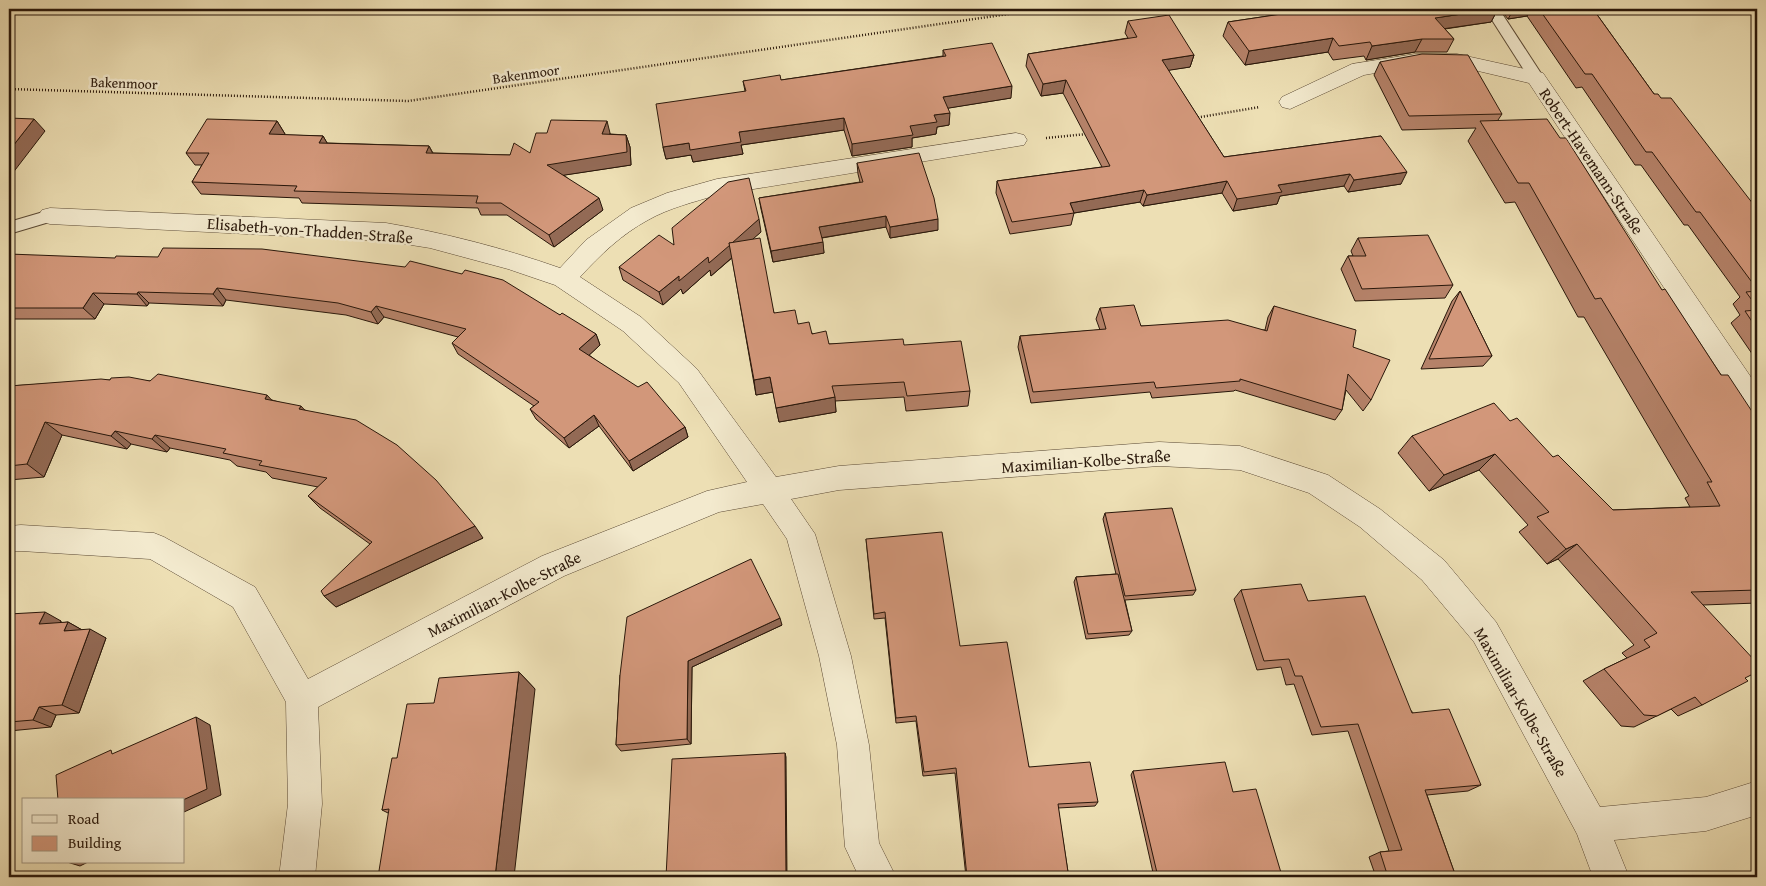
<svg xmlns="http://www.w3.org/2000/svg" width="1766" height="886" font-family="'Gentium Book Plus',serif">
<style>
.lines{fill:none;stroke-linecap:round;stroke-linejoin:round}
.service-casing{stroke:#5a4934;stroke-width:2}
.minor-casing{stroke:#5a4934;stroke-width:1}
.path{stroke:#29170a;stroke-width:2.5;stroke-dasharray:1 2;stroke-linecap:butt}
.service{fill:#f3eace;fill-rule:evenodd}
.minor{fill:#f3eace;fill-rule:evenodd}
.wall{fill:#b58269;stroke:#29170a}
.shaded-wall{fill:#936a55;stroke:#29170a}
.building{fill:#d2977a;stroke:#29170a}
.labels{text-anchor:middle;stroke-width:5;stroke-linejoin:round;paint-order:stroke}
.far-street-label{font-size:14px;fill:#29170a;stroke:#f3eace}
.street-label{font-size:16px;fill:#29170a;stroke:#f3eace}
</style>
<rect width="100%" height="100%" fill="#eddfb4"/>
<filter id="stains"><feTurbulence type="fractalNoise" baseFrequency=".004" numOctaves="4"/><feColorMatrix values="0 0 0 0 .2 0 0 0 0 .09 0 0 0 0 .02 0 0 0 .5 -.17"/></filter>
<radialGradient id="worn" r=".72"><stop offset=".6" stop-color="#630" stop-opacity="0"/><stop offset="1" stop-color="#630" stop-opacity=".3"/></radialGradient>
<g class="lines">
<defs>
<g id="service">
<path d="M1485,9h14l45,69 -3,3h-10z"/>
<path d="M50,210l6,2 3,4 -3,4 -47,14v-12z"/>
</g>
<g id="minor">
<path d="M1415,54h42l86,19 214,313v32l-9,-3 -219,-332 -72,-17h-42l-51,9 -74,34 -8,-2 -3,-5 3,-5 70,-33z"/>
<path d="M1016,133l8,2 3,5 -3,5 -307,50c-23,7 -48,13 -69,25 -26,14 -48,35 -68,57l61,40 56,52 79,108 63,-11 320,-24 81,4 88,29 52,34 64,51 52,62 104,185 106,-10 51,-16v34l-51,16 -92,9 15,37h-36l-16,-43 -103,-192 -52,-62 -62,-53 -51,-34 -69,-23 -81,-4 -320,24 -48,9 24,35 36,122 18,89 10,98 17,34h-37l-14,-30 -8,-102 -18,-89 -32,-117 -24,-35 -44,8 -155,64 -246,131 4,97 -7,73h-36l9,-73 -2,-102 -53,-95 -83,-48 -129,-8 -12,1v-26l12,-1 133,8 10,4 91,50 53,92 234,-123 165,-65 40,-9 -68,-99 -56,-52 -68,-46 -47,-16 -78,-21 -44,-7 -336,-17 -8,-2 -4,-6 4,-6 8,-2 336,15c59,10 117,25 174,45l26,-28 45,-32 36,-15 50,-14z"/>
</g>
</defs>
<use href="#service" class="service-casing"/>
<use href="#minor" class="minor-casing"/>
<g class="path">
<path d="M9,89l399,12 635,-92"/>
<path d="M1195,118l65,-11"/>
<path d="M1046,138l41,-4"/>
</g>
<use href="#service" class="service"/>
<use href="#minor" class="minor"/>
</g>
<g class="wall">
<path d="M1292,9h206l-7,13 -46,7 9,10 -7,13h-32l-49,8 -2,-4 -31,4 -5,-8 -83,13 -22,-29 5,-14 67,-10z"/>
<path d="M1500,9h93l61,85 7,4 96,111v152l-26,-38 9,-8 -7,-11 7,-7 -52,-72h-4l-43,-60h-6l-53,-78 -6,1 -49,-72 -19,3z"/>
<path d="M1128,21l66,34 -4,12 -22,3 56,87 157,-21 20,48 -53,8 -4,-6 -64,10 -3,8 -44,7 -11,-18 -79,13 -3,-4 -66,11 -3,12 -61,9 -14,-41 1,-12 105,-14 -39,-74 -22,3 -15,-30 2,-12 100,-16 -3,-5z"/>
<path d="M943,50l68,48 -63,10 1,17 -12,2 -1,7 -24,4v9l-60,9 -8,-26 -103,15 2,9 -50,8 -2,-7 -25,4 -3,-12 82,-56 -2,-10 38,-1 162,-24z"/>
<path d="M1380,62l122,52 -4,6 164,170 59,85 36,44v184l-54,2 42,73 -43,27 -24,11 -7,-7 -37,18 -13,-1 -38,-45 21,-12 23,-11 -5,-5 12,-8 -76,-86 -11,5 -28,-32 9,-7 -49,-55 -50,21 -31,-38 14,-17 98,-15 43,36 60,53 77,-3 -5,-9 4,-2 -105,-179h-6l-63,-115 -10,1 -37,-62 8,-13 -74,2 -28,-55z"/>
<path d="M277,121l8,13 -1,1 39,1 4,7 102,3 4,7 77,2 20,-2 80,-20v1l16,1 4,12 1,18 -67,10 39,35 -49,37 -47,-32h-26l-3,-7 -176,-5 -3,-5 -98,-4 -9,-12 10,-17h-7l-9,-12z"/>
<path d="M857,163l81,67 -48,8 -4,-11 -64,11 2,15 -51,9 -12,-53 -2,-11 101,-16 -2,-8z"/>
<path d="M761,232l-9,7 22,74 24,11 31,20 75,1 66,46 -2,15 -62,5 -2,-14 -69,4 1,11 -57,10 -6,-30 -17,3 -24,-137 -21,18 -1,-6 -27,24 -2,-5 -18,16 -40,-25 -4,-13 55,-22z"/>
<path d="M1358,238l95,47 -8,13 -90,3 -14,-32 7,-13h5l-2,-5z"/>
<path d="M9,254l551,61 36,19 4,11 -11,10 96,72 3,10 -55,34 -34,-45 -30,22 -33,-29 -6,-10 4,-3 -76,-52 -6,-11 6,-6 -74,-20 -6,7 -32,-9 -120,-15 -3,6 -74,-3 -2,3 -43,-2 -9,15h-82l-4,-2z"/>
<path d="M1460,291l32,65 -9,10 -62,3 31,-68z"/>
<path d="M1274,306l79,41 18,53 -8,11 -17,-21 -4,20 -7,10 -100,-30 -1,1 -82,7 -2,-6 -119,11 -13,-56 2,-11 80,-6 -4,-11 4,-11 41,18 124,4 3,-13z"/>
<path d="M110,380l40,1 122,19 33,10 178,128 -147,69 -12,-11 46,-52 -50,-36 -12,-12 10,-9 -46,-9 -6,-6 -29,-6 -7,-6 -60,-12 -3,4 -36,-8 -4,5 -65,-14 -18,42 -35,3v-94z"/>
<path d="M1105,513l91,77 -3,5 -68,5 7,31 -3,4 -43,4 -12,-57 2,-5 40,-3 -13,-55z"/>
<path d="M866,539l94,107 69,121 69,35 -3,4 -37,2 10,64 -2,3 -34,2h-66l-11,-104 -32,3 -7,-55 -20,2 -11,-105 -11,1z"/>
<path d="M1241,590l67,11 173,184 -13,6 -41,4 29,82h-80l-7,-20 11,-5 9,-1 -41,-120 -36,4 -18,-51 -8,1 -5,-18 -24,3 -23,-71z"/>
<path d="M9,614l52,7v2l7,-1 14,8 24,8 -27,75 -23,2 -5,12 -42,4z"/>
<path d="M782,625l-90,42 -1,77 -70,7 -5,-6 4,-70z"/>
<path d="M519,672l16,17 -147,124 -6,-3 15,-52 37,-55z"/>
<path d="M1133,771l100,21 49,84 22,1h-150l-23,-102z"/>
</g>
<g class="shaded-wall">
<path d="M1495,9h3l-7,13 -63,9 7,-13z"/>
<path d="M1514,9h18l-5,7 -19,3z"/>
<path d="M1333,38l-5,14 -83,13 4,-14z"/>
<path d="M1422,39l-7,13 -49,8 6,-14z"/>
<path d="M1194,55l-4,12 -32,5 4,-12z"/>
<path d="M1066,80l-3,13 -22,3 2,-12z"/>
<path d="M1012,86l-1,12 -68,11v-12z"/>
<path d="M950,113l-1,12 -12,2 -1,7 -24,4v9l-60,9v-12l58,-18 24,-11z"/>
<path d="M844,118v12l-103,15 2,9 -50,8 -2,-7 -25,4 -3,-12 26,-4 50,-11z"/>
<path d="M34,119l11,12 -33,43 -3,-3v-20z"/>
<path d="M277,121l8,13 -8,13 -8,-13z"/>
<path d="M607,121l3,12 -4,14 -4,-13z"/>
<path d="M626,135l4,12 1,18 -79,12 -5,-12z"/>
<path d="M323,136l7,12 -11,-5z"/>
<path d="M429,146l6,12 -9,-5z"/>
<path d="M1407,172l-6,12 -53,8 6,-12z"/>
<path d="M1350,174l-6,12 -64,10 -3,8 -44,7 4,-12 41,-14z"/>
<path d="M1227,181l-5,12 -79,13 4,-11z"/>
<path d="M1144,190l-4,12 -66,11 -4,-10z"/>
<path d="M599,198l4,12 -49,37 -5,-12z"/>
<path d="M886,216v11l-66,11 -1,-11z"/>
<path d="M759,219l2,13 -50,44 -1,-6 -27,24 -2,-5 -18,16 -4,-13 20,-16 29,-19z"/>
<path d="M938,219v11l-48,8v-11z"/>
<path d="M823,242l1,11 -51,9 -2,-11z"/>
<path d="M217,288l9,12 -3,6 -10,-12z"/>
<path d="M138,292l11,11 -2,3 -10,-12z"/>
<path d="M93,293l11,11 -9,15 -12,-11z"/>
<path d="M376,306l8,11 -6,7 -7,-12z"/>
<path d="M596,334l4,11 -16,15 -5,-11z"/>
<path d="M770,377l3,15 -17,3 -2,-15z"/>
<path d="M267,395l13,14 -15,-10z"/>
<path d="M835,397l1,15 -57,10 -3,-14z"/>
<path d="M301,406l12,13 -14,-10z"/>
<path d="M594,415l5,11 -30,22 -5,-10z"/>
<path d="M45,422l17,13 -18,42 -17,-13z"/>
<path d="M685,427l3,10 -55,34 -4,-10z"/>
<path d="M115,431l16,13 -4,5 -16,-13z"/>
<path d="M155,435l15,13 -3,4 -15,-13z"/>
<path d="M1495,454l-16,16 -50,21 15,-16z"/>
<path d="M475,526l8,12 -147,69 -12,-11z"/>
<path d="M1577,544l-19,15 -11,5 19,-15z"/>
<path d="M45,612l16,9 -6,12 -16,-9z"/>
<path d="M780,618l2,7 -90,42 -1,77 -4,-5 1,-78z"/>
<path d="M68,622l16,9h-20z"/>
<path d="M90,629l16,9 -27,75 -17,-8z"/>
<path d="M519,672l16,17 -21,188h-19z"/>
<path d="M39,707l17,8 -5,12 -18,-7z"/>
<path d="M196,717l14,8 11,70 -37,17v-12h-1z"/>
<path d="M785,753l1,4 1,120h-1z"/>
<path d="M67,862h21l-8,4z"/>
</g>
<g class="building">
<path d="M1307,9h188l-60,9 19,21h-32l-50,7 -2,-4 -31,4 -6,-8 -84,13 -21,-29 80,-12z"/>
<path d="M1539,9h54l61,85h4l3,4h10l86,111v80l-57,-77h-4l-44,-60h-6l-54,-78h-7z"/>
<path d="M1169,15l25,40 -32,5 62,97 157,-21 26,36 -53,8 -4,-6 -72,11 4,7 -45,7 -10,-18 -80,14 -3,-5 -74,13 4,10 -62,9 -15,-41 113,-15 -44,-86 -23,4 -15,-30 109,-17 -9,-16z"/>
<path d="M992,43l20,43 -69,11 7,16 -16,2 3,7 -27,4 3,9 -61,9 -8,-26 -105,14 2,10 -51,8 -1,-7 -26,4 -7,-43 90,-13 -3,-10 37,-6 1,5 165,-24 -3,-6z"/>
<path d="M1422,54l46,1 34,59 -93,2 -29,-54z"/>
<path d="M9,118l25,1 -25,32z"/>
<path d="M207,119l70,2 -8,13 54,2 -4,7 110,3 -3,7 84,2 4,-12 16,10 6,-20h11l4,-13 56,1 -5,13 24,1 1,17 -80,13 52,33 -50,37 -48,-32h-25l2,-7 -184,-5 3,-5 -105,-4 17,-29h-23z"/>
<path d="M1547,119l13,19h6l96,152 3,-1 56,86h7l29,44v62h-3l3,6v103l-66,2 66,71v9l-12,6 3,3 -46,24 -7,-8 -38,19 -13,-1 -40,-46 46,-22 -6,-7 13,-7 -80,-89 -11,5 -29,-32 12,-5 -54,-58 -51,21 -32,-39 82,-33 16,18 7,-3 36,39 5,-2 55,55 107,-4 -13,-24h5l-111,-184 -6,1 -66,-116h-11l-38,-62z"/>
<path d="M919,153l15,45 4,21 -48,8 -4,-11 -67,11 4,15 -52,9 -12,-53 104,-16 -6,-19z"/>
<path d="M749,178l10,41 -27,24h-3l1,2 -21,18 -1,-6 -29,24v-5l-20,16 -40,-25 40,-32 15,10 -2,-17 56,-46z"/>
<path d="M1428,235l25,50 -91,4 -14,-33h18l-8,-18z"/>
<path d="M760,238l14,75 21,-3 3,14 11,-2 3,12 14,-3 3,13 74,-5 1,6 57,-4 9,50 -63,5 -3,-14 -72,4 3,11 -59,11 -6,-31 -16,3 -25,-137z"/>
<path d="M163,248l99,1 143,18 5,-6 52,13 3,-4 38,10 57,35 2,-2 34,21 -17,15 59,38 9,-5 38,45 -56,34 -35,-46 -30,23 -34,-29 9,-7 -87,-59 14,-14 -90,-23 -5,6 -33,-9 -121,-15 -4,6 -75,-2 -1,2 -44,-1 -10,15h-74v-54l106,4 1,-2 42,1z"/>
<path d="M1460,291l32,65 -63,3z"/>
<path d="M1757,291v16l-11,-15z"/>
<path d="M1134,305l7,21 87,-6 39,11 7,-25 82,24 -3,17 37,13 -19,40 -23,-26 -6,36 -102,-31v2l-84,7 -2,-6 -121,10 -13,-56 86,-7 -6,-21z"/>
<path d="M1757,310v19l-12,-18z"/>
<path d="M158,374l109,21 -2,4 36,7 -2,3 57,11 41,25 39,35 39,46 -151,70 -3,-5 51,-49 -64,-46 19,-18 -68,-13 3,-4 -39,-8 3,-4 -71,-14 -3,4 -37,-8 -4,5 -66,-14 -18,42 -18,2v-80l92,-7 9,1 1,-2 18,-1 21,4z"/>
<path d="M1172,508l24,82 -71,6 -20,-83z"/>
<path d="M942,532l18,114 47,-4 22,125 61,-5 8,40 -40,2 10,68 -74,5h-27l-11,-109 -32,4 -8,-56 -20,2 -11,-106 -11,2 -8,-75z"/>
<path d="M751,559l29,59 -92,43 -1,78 -71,6 4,-70 7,-58z"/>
<path d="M1118,574l14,57 -44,3 -12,-57z"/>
<path d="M1301,584l7,17 57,-5 47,117 37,-4 32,76 -56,5 31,87h-68l-8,-25 22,-2 -44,-126 -37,3 -19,-51h-7l-6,-17 -25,2 -23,-71z"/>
<path d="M45,612l-6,12 29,-2 -4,9 26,-2 -28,76 -23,2 -6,13 -24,2v-108z"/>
<path d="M519,672l-24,205h-117l11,-68 -7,1 10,-52h5l10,-54 27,-1 5,-25z"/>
<path d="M196,717l11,72 -24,11h-125l-2,-25 55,-25 1,4z"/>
<path d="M785,753l1,124h-120l6,-118z"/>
<path d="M1225,762l8,30 23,-3 26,87 21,-2 1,3h-146l-25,-106z"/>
</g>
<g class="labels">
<g class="far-street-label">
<text transform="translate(526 74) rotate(-8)" y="5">Bakenmoor</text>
<text transform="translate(124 83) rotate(2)" y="5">Bakenmoor</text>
</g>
<g class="street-label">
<text transform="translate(1592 161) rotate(56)" y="6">Robert-Havemann-Straße</text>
<text transform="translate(310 230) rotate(4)" y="6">Elisabeth-von-Thadden-Straße</text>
<text transform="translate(1086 461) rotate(-4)" y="6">Maximilian-Kolbe-Straße</text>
<text transform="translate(504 594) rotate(-27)" y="6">Maximilian-Kolbe-Straße</text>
<text transform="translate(1521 702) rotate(60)" y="6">Maximilian-Kolbe-Straße</text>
</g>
</g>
<rect width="1766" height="886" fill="none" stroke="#eddfb4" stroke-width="30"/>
<rect x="10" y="10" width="1746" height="866" fill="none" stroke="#29170a" stroke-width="2.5"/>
<rect x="15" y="15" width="1736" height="856" fill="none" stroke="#29170a"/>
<rect x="22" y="798" width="162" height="65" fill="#f3eace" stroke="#a29680"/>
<rect x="32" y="815" width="25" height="8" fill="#f3eace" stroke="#a29680"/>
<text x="68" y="824" font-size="15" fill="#29170a">Road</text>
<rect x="32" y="836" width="25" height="15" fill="#d2977a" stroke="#a29680"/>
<text x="68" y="848" font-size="15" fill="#29170a">Building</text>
<rect width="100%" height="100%" filter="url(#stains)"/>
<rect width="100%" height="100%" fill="url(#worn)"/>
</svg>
